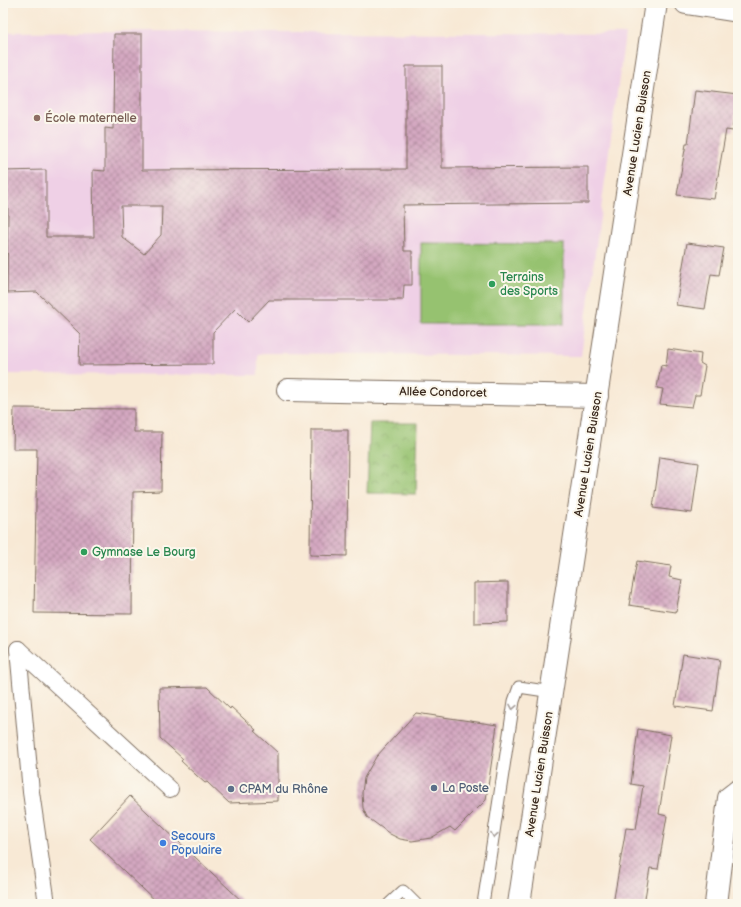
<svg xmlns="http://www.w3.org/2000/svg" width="741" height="907" font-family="'Balsamiq Sans',sans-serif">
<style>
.built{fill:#efd0e6}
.green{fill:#96c270;stroke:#687647}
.park{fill:url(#park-crowns);stroke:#687647}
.building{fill:url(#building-cross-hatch);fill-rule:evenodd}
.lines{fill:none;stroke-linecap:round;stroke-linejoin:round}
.service-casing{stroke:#7d6d5e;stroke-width:13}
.pedestrian-casing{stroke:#7d6d5e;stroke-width:18}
.minor-casing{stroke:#7d6d5e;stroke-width:24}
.service{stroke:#fff;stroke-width:11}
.pedestrian{stroke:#fff;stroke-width:16}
.minor{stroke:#fff;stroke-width:22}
.oneway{stroke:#a79f9a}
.education-dot{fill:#8d6e63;stroke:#fbf7ec;stroke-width:1.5}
.leisure-dot{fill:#2e9e5b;stroke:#fbf7ec;stroke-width:1.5}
.service-dot{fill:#5c6f8a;stroke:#fbf7ec;stroke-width:1.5}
.shop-dot{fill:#3f7fe0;stroke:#fbf7ec;stroke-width:1.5}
.labels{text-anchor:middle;stroke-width:4;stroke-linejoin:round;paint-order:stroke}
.education-label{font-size:12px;fill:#785e54;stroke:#fbf7ec;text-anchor:start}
.street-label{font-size:12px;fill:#3b2a1e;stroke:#fbf7ec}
.leisure-label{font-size:12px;fill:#27864d;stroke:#fbf7ec;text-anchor:start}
.service-label{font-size:12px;fill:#4e5e75;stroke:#fbf7ec;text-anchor:start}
.shop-label{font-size:12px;fill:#366cbe;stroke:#fbf7ec;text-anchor:start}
</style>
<defs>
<pattern id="park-crowns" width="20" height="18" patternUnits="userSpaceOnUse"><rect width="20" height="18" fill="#96c270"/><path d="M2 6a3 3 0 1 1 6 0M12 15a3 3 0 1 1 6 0" fill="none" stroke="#7c9e5b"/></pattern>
<pattern id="building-cross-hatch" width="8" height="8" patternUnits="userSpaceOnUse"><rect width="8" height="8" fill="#d4a8c1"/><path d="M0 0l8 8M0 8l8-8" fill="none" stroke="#ad899c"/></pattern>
</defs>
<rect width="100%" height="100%" fill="#fbf7ec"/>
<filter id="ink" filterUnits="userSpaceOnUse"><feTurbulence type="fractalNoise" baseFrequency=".025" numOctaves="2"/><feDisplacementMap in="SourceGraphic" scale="8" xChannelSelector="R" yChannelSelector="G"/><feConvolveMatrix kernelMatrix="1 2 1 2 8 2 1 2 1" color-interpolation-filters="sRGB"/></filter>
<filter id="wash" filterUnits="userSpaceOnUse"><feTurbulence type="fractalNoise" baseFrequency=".012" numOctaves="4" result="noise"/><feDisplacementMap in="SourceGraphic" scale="16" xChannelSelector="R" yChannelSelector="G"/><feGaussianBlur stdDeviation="0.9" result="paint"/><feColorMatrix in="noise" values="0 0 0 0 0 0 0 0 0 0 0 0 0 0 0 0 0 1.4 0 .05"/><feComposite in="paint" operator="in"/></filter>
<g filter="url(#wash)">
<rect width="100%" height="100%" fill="#f8e9d5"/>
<path class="built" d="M136,31l489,3 -44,322 -316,-3 -7,1v21l-251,-1 -4,-27v-315z"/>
<path class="green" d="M421,243l143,1v80h-143z"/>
<path class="park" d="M370,423h48l-2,71 -49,-1z"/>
<g id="blocks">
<g class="building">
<path d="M114,34h28v136l264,-1v-103h36v102l146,-1v36l-185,2 1,46h8v34h-8l-1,15h-134l-21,22 -13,-13 -22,23v32l-134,1 1,-31 -43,-42 -30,1 1,-87h-5v-35l43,-1v67h48l-1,-67 12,1v-43l8,1zM121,206h41l-1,29 -17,19 -22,-17z"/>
<path d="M695,90l43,5 -5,36 -7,-1 -12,69 -37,-4 9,-51h2z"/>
<path d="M687,243l37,5 -5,27 -8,-1 -6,35 -29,-4z"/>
<path d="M668,349l33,5 -1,9 5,3 -5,29h-5l-3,12 -32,-3 3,-15 -6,-1 4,-23 5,1z"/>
<path d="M14,408l120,1v23h28l-1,59 -28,1 -1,122 -98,-1 3,-164h-24z"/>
<path d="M311,430h37l-1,126 -37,-1z"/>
<path d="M660,457l39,6 -7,50 -39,-5z"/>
<path d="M637,561l34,5 -2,11 13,3 -6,32 -47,-7z"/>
<path d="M508,582v40l-34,1v-40z"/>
<path d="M683,654l37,6 -7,51 -38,-5z"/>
<path d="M207,687l23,22 1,-2 25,23 -2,1 24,22v48l-49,2 -22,-21 -2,1 -9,-8 -15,-14 2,-2 -23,-21 -1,-50z"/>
<path d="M416,713l81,12 -11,75 -31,31 -5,-4 -19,11 -19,3 -12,-2 -10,-5 -23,-17 -4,-9 -1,-15 2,-15 12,-21z"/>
<path d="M638,729l33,6 -12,79 8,2 -9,53 -8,-1 -6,36h-31l13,-76 10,1 7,-43 -12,-2z"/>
<path d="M130,796l17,16 98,92h-86l-69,-65z"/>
</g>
</g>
</g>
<g filter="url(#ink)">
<use href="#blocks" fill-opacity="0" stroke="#7d6d5e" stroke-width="1"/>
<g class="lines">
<defs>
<g id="service">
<path d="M389,904l14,-13 13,13"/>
<path d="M483,904l31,-203 5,-14 33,5"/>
</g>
<g id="pedestrian">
<path d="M18,649l13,143 16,112"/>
<path d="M18,649l152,140"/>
</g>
<g id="minor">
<path d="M686,3l52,8"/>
<path d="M288,390l309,6"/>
<path d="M519,904l137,-901"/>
<path d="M716,904l13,-106 9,-7"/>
</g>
</defs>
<use href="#service" class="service-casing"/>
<use href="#pedestrian" class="pedestrian-casing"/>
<use href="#minor" class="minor-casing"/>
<use href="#service" class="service"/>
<use href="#pedestrian" class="pedestrian"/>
<use href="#minor" class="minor"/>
</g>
<defs><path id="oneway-chevron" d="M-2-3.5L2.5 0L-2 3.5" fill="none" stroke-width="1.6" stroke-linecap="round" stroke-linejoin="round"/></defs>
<g class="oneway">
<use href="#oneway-chevron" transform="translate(513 707) rotate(100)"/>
<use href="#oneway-chevron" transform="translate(494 835) rotate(99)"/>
</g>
</g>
<circle class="education-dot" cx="37" cy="118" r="4"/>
<g class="leisure-dot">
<circle cx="492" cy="284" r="4"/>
<circle cx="84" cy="552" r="4"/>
</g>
<g class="service-dot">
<circle cx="434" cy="788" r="4"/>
<circle cx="231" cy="789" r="4"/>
</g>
<circle class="shop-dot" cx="163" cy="843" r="4"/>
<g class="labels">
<g class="education-label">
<text x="45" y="122">École maternelle</text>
</g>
<g class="street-label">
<text transform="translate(637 133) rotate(-81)" y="4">Avenue Lucien Buisson</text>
<text transform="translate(443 392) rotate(1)" y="4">Allée Condorcet</text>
<text transform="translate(588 454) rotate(-81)" y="4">Avenue Lucien Buisson</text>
<text transform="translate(539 774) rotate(-81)" y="4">Avenue Lucien Buisson</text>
</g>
<g class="leisure-label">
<text x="500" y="281">Terrains<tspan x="500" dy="14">des Sports</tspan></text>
<text x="92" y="556">Gymnase Le Bourg</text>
</g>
<g class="service-label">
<text x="442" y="792">La Poste</text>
<text x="239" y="793">CPAM du Rhône</text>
</g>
<g class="shop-label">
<text x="171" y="840">Secours<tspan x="171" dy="14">Populaire</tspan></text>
</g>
</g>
<rect width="741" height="907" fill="none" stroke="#fbf7ec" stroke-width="16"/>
</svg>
